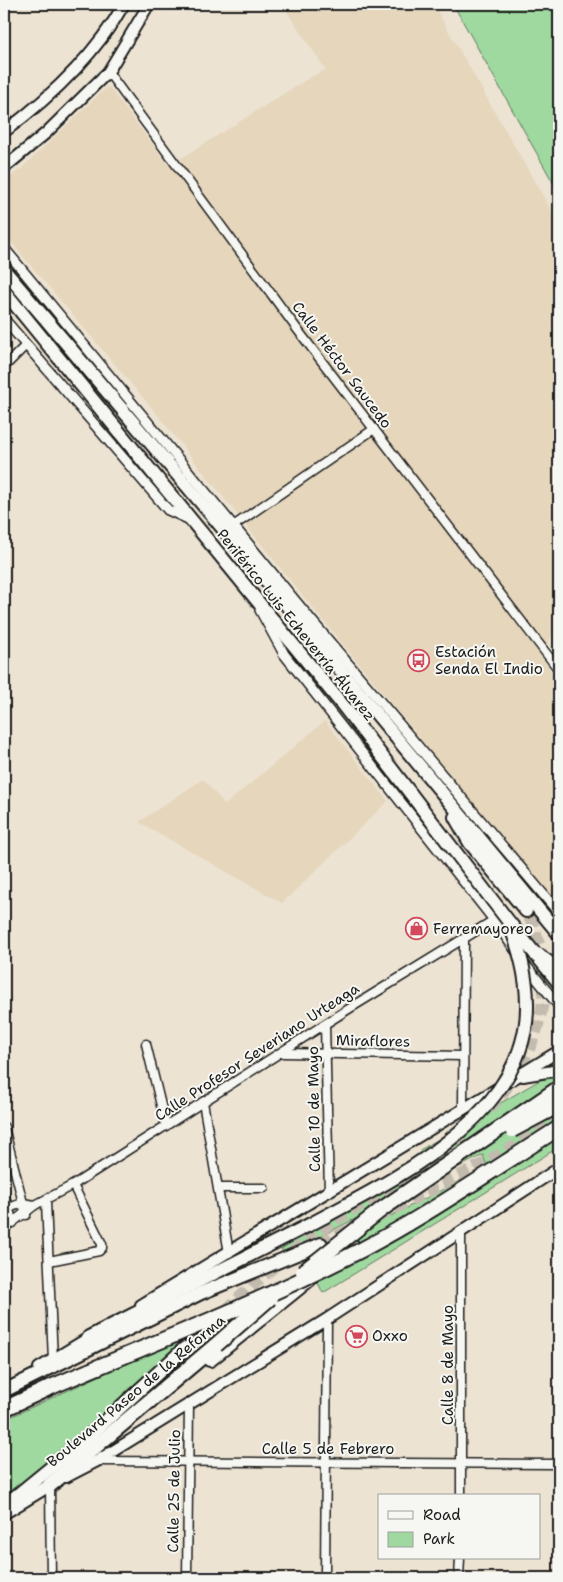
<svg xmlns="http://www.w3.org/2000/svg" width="563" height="1582" font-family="'Shantell Sans',sans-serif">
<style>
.built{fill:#e5d6bc}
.green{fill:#9fd99f;stroke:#5e7a5e}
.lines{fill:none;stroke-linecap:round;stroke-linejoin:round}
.trunk-tunnel{stroke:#c2bbae;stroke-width:12;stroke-dasharray:12 6;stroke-linecap:butt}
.minor-casing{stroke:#1c1c1c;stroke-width:11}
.tertiary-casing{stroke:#1c1c1c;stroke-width:12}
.secondary-casing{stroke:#1c1c1c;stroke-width:14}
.primary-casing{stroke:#1c1c1c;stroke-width:15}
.trunk-casing{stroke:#1c1c1c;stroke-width:16}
.motorway-casing{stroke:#1c1c1c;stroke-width:18}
.minor{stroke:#f6f6f2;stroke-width:8}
.tertiary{stroke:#f6f6f2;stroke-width:9}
.secondary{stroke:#f6f6f2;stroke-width:10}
.primary{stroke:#f6f6f2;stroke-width:11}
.trunk{stroke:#f6f6f2;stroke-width:12}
.motorway{stroke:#f6f6f2;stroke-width:14}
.trunk-bridge-casing{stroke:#1c1c1c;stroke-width:16;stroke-linecap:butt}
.motorway-bridge-casing{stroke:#1c1c1c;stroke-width:18;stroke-linecap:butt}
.trunk-bridge{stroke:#f6f6f2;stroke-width:12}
.motorway-bridge{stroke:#f6f6f2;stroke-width:14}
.labels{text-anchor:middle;stroke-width:4;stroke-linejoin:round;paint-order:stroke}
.street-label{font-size:15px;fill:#1c1c1c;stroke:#f6f6f2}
.poi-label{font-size:15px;fill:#1c1c1c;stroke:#f6f6f2;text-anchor:start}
</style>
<rect width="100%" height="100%" fill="#ece3d2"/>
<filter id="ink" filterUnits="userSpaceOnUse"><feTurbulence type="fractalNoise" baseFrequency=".02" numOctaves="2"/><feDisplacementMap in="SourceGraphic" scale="10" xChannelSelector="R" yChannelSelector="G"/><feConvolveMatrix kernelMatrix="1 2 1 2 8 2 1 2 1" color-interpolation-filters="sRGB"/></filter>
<g filter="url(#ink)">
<g class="built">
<path d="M289,4h144l126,220v397l-18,36 18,25v225l-274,-333 -128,-160 -153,-180v-52l17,-13 87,-83 61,80 140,-88 17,-8 -42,-63z"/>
<path d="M325,721l63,80 -106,102 -143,-81 64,-43 22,26z"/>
</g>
<g class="green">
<path d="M453,4h106v189z"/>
<path d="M559,1076v71l-236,146 -17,-34 181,-92 -4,-12 -198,99 -4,-5 53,-33 101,-50 -15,-16 120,-70z"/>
<path d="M196,1335l-111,101 -81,64v-80l136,-63z"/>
</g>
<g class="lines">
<g class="trunk-tunnel">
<path d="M489,1109c51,-56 74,-129 37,-198"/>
<path d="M378,1217l105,-53 76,-43"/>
<path d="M321,1244l30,-15"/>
<path d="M185,1348c48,-44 94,-90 148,-126 43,-28 92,-50 129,-86"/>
</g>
<defs>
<g id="minor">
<path d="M108,72l189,257 262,341"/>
<path d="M4,367l21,-21"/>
<path d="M229,529l145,-100"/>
<path d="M325,1025l4,167"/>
<path d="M146,1044l20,82"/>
<path d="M283,1053l179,3"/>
<path d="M203,1102l26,151"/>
<path d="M463,1110l1,-171"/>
<path d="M4,1127l22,88"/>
<path d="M219,1188h45"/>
<path d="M4,1194l9,29"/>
<path d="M46,1202l7,158"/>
<path d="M4,1210l18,-7 13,2"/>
<path d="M4,1229l31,-24 38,-20 274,-175 147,-90"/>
<path d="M461,1234v262"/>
<path d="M49,1261l50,-10 3,-3v-4l-29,-59"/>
<path d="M99,1461l460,3"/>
<path d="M50,1485l1,93"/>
<path d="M187,1578l2,-174"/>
<path d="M325,1578l2,-259"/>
<path d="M459,1578l1,-20"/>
</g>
<g id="tertiary">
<path d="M4,248l308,373 247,292"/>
<path d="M4,319l164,191 20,9"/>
<path d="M260,610l24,44 210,266 22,31"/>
<path d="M523,962l36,44"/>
</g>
<g id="secondary">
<path d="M4,132c47,-35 91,-76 120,-128"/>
<path d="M4,168l42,-35 62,-61 41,-68"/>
<path d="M523,1076l36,-6"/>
<path d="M141,1305l418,-254"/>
<path d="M39,1368l56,-34"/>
<path d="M66,1477l31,-16 230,-142 232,-151"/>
</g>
<path id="primary" d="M4,1513l46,-28"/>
<g id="trunk">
<path d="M4,270l222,262 333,402"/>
<path d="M4,291l341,417"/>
<path d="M455,817l15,26 56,68"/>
<path d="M89,1337l220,-112"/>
<path d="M8,1389l193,-96 120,-49"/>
<path d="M4,1506l82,-67 99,-91"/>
</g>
<g id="motorway">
<path d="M329,1263l22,-18"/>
<path d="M210,1359l100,-81"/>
<path d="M4,1409l47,-22"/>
<path d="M50,1485l166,-140"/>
</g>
</defs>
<use href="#minor" class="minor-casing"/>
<use href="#tertiary" class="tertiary-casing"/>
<use href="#secondary" class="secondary-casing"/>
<use href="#primary" class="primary-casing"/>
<use href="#trunk" class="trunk-casing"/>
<use href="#motorway" class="motorway-casing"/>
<use href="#minor" class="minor"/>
<use href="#tertiary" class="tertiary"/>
<use href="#secondary" class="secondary"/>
<use href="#primary" class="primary"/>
<use href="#trunk" class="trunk"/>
<use href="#motorway" class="motorway"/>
<defs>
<g id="trunk-bridge">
<path d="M345,708l164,214 50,61"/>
<path d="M309,1225c84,-45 220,-109 218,-221 0,-29 -8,-55 -18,-82"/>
</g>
<g id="motorway-bridge">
<path d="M537,955l22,16"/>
<path d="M512,1130l47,-25"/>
<path d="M303,1272l79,-63 177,-121"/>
<path d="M216,1345l54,-47"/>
<path d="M51,1387c104,-45 211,-85 312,-138 68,-36 131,-80 196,-121"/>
</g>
</defs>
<use href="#trunk-bridge" class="trunk-bridge-casing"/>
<use href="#motorway-bridge" class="motorway-bridge-casing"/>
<use href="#trunk-bridge" class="trunk-bridge"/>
<use href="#motorway-bridge" class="motorway-bridge"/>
</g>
</g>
<defs>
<symbol id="bus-ring" viewBox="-11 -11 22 22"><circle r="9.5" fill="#f6f6f2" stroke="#d1495b" stroke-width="1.5"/><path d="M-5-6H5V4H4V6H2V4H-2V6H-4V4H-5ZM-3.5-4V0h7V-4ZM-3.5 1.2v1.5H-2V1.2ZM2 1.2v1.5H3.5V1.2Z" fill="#d1495b"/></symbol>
<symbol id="shop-ring" viewBox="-11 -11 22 22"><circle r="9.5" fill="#f6f6f2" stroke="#d1495b" stroke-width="1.5"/><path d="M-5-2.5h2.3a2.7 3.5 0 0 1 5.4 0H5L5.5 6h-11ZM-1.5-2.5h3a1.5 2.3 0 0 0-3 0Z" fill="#d1495b"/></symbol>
<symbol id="supermarket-ring" viewBox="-11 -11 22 22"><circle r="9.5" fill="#f6f6f2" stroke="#d1495b" stroke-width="1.5"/><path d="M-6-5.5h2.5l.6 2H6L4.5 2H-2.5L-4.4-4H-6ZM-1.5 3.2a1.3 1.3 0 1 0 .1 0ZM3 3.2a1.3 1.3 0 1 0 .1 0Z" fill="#d1495b"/></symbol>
</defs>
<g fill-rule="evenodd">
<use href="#bus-ring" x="406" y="648" width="25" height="25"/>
<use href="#shop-ring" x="404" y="916" width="25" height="25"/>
<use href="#supermarket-ring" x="344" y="1324" width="25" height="25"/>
</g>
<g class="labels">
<g class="street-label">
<text transform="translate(342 365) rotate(53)" y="5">Calle Héctor Saucedo</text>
<text transform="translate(296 625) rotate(51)" y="5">Periférico Luis Echeverría Álvarez</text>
<text transform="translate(373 1041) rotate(1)" y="5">Miraflores</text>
<text transform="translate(257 1052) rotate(-33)" y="5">Calle Profesor Severiano Urteaga</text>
<text transform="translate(314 1109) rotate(-91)" y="5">Calle 10 de Mayo</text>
<text transform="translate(448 1365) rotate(-90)" y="5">Calle 8 de Mayo</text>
<text transform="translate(136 1391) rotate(-40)" y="5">Boulevard Paseo de la Reforma</text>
<text x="328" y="1454">Calle 5 de Febrero</text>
<text transform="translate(174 1491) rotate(-89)" y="5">Calle 25 de Julio</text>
</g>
<g class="poi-label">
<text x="435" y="657">Estación<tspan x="435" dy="17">Senda El Indio</tspan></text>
<text x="433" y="934">Ferremayoreo</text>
<text x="372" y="1341">Oxxo</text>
</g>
</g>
<rect width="563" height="1582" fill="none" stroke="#f6f6f2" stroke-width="20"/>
<rect x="10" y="10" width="543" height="1562" fill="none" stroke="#1c1c1c" stroke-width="2" filter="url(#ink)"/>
<rect x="378" y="1494" width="162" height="65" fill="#f6f6f2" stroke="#9f9f9c"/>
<rect x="388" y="1511" width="25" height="8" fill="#f6f6f2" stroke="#9f9f9c"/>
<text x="423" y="1520" font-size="15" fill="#1c1c1c">Road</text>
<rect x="388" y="1532" width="25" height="15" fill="#9fd99f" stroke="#9f9f9c"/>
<text x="423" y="1544" font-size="15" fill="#1c1c1c">Park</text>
</svg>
